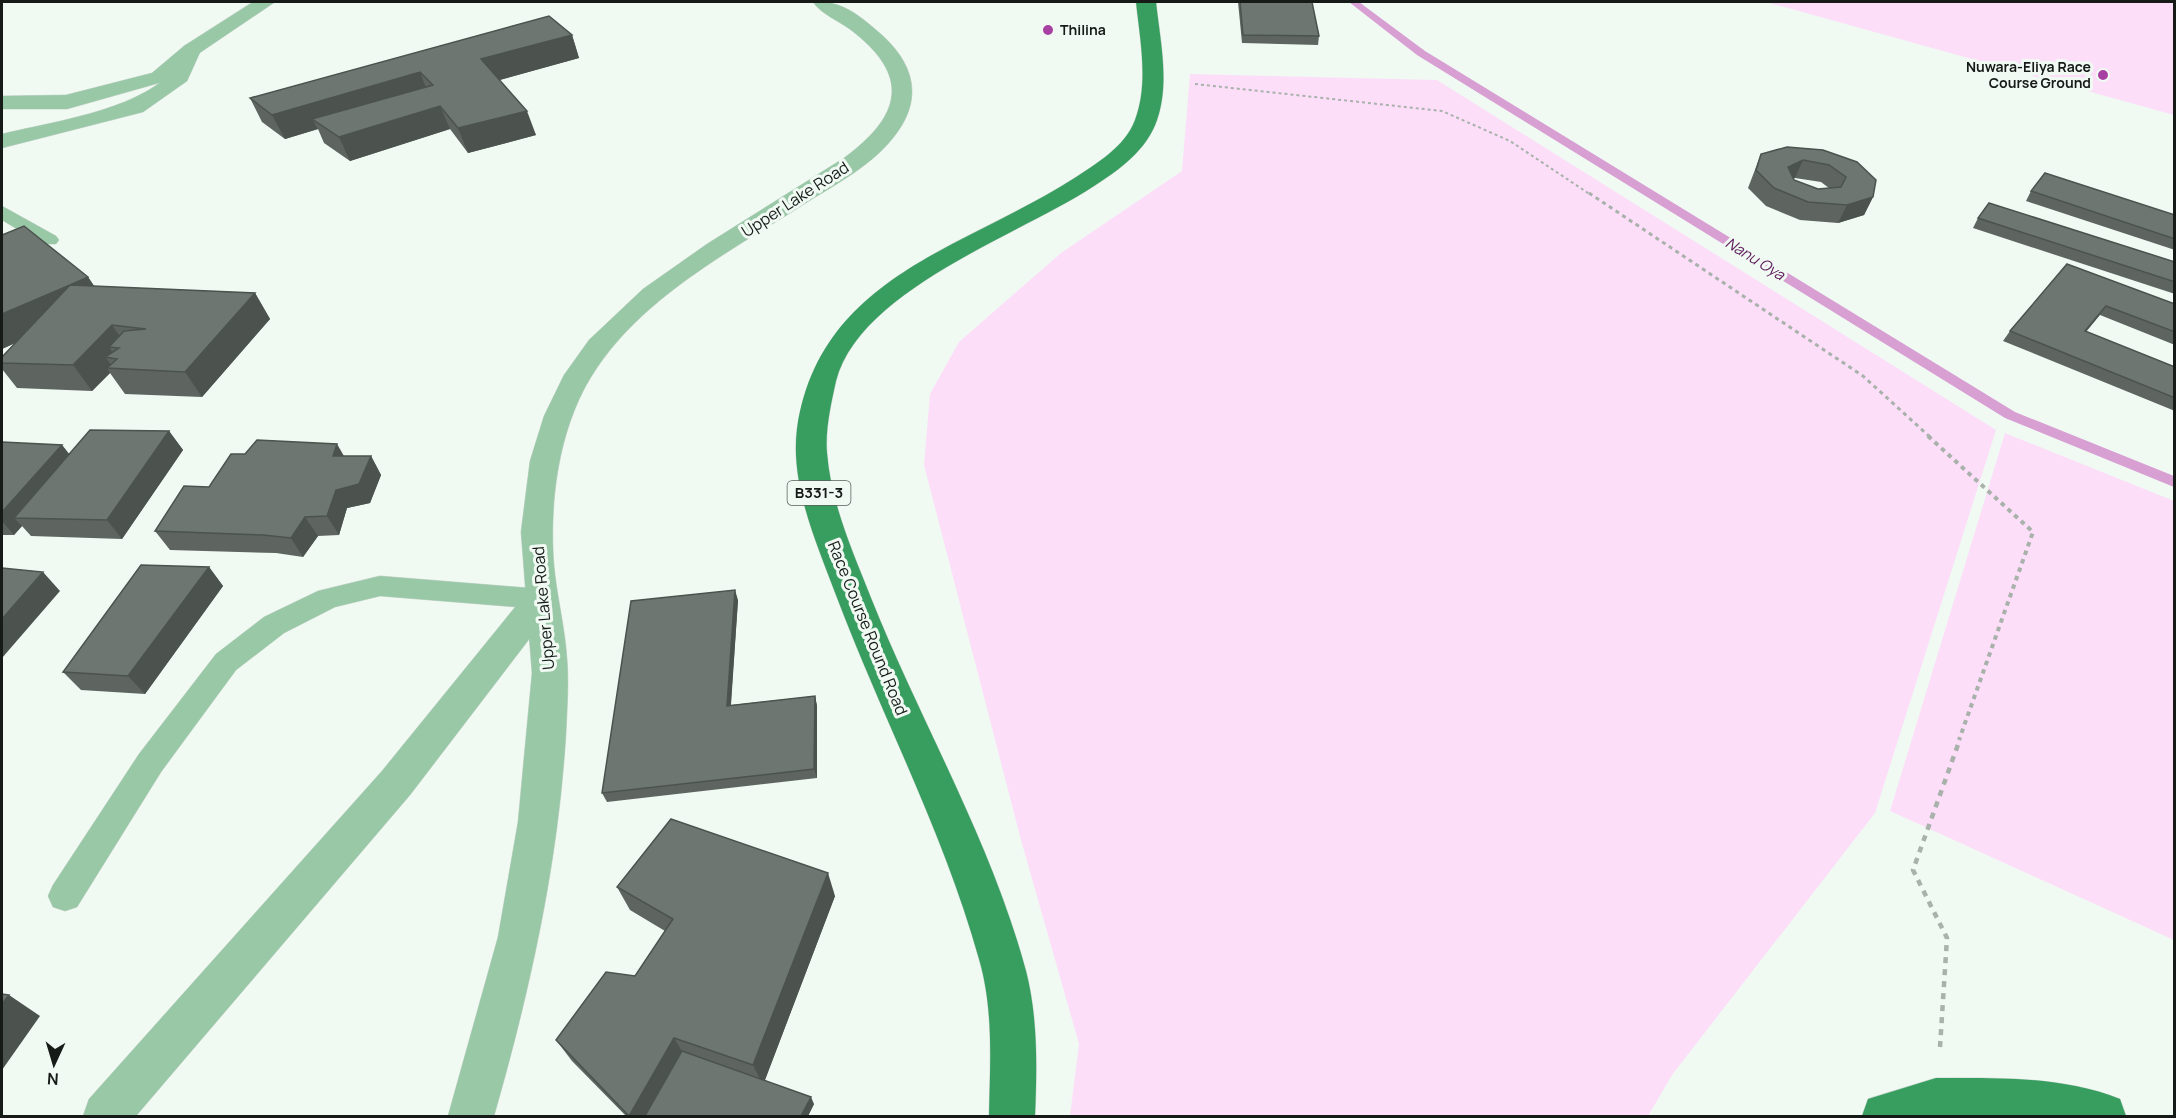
<svg xmlns="http://www.w3.org/2000/svg" width="2176" height="1118" font-family="Manrope,sans-serif">
<style>
.green{fill:#fcdef9}
.lines{fill:none;stroke-linecap:round;stroke-linejoin:round}
.stream{fill:#d89fd3;fill-rule:evenodd}
.service-casing{stroke:#cdd6d0;stroke-width:1}
.minor-casing{stroke:#cdd6d0;stroke-width:1}
.tertiary-casing{stroke:#cdd6d0;stroke-width:1}
.primary-casing{stroke:#cdd6d0;stroke-width:1}
.path-far3{stroke:#a9b1ab;stroke-width:2;stroke-dasharray:3 3;stroke-linecap:butt}
.path-far2{stroke:#a9b1ab;stroke-width:3;stroke-dasharray:4 4;stroke-linecap:butt}
.path-far1{stroke:#a9b1ab;stroke-width:4;stroke-dasharray:4.5 4.5;stroke-linecap:butt}
.path{stroke:#a9b1ab;stroke-width:4.5;stroke-dasharray:6 6;stroke-linecap:butt}
.service{fill:#98c8a6;fill-rule:evenodd}
.minor{fill:#98c8a6;fill-rule:evenodd}
.tertiary{fill:#98c8a6;fill-rule:evenodd}
.primary{fill:#379e60;fill-rule:evenodd}
.wall{fill:#5e6560;fill-rule:evenodd}
.shaded-wall{fill:#4c534e}
.building{fill:#6d7670;stroke:#4c534e;stroke-width:1.5;fill-rule:evenodd}
.poi-dot{fill:#a840a3;stroke:#f0faf3;stroke-width:2}
.labels{text-anchor:middle;stroke-width:6;stroke-linejoin:round;paint-order:stroke}
.far-poi-label{font-size:14px;font-weight:bold;fill:#171b18;stroke:#f0faf3;text-anchor:start}
.far-water-label{font-size:15px;font-style:italic;fill:#5e1c5c;stroke:#f0faf3}
.shield{fill:#f0faf3;stroke:#585e5a;stroke-width:1.5}
.shield-label{font-size:15px;font-weight:bold;fill:#171b18}
.street-label{font-size:16px;fill:#171b18;stroke:#f0faf3}
</style>
<rect width="100%" height="100%" fill="#f0faf3"/>
<g class="green">
<path d="M1766,2h408v113z"/>
<path d="M1190,74l247,6 559,350 -121,383 -203,262 -24,41h-578l9,-72 -58,-204 -97,-375 6,-71 29,-52 102,-89 121,-82z"/>
<path d="M2005,433l169,68v439l-284,-129z"/>
</g>
<g class="lines">
<path class="stream" d="M1349,2h10l66,49 590,361 159,64v11l-169,-69 -588,-363z"/>
<defs>
<g id="service">
<path d="M2,206l54,30 3,4 -3,4h-14l-40,-24z"/>
<path d="M380,576l161,13 10,3 4,7 -4,7 -10,3 -161,-13 -45,11 -51,26 -48,37 -75,102 -84,135 -12,4 -12,-4 -5,-11 5,-11 86,-131 77,-100 48,-37 54,-26z"/>
</g>
<g id="minor">
<path d="M191,44l7,2 3,4 -14,31 -44,31 -141,36v-14c49,-12 131,-23 168,-60 7,-6 8,-20 14,-28z"/>
<path d="M541,586l12,4 5,9 -5,9 -143,187 -274,321h-53l6,-17 293,-328 147,-181z"/>
</g>
<g id="tertiary">
<path d="M253,2h22l-77,52 -32,27 -99,28h-65v-13l64,-1 86,-22 32,-27z"/>
<path d="M813,2c30,-2 48,15 70,34 27,25 39,55 19,89 -21,35 -59,55 -93,76 -76,49 -169,96 -218,176 -33,54 -42,127 -37,189 3,31 11,62 13,93 2,25 0,50 -1,74 -8,132 -36,257 -72,383h-46l50,-179 20,-115 14,-149 -11,-141 9,-71 14,-45 20,-41 25,-35 54,-51 64,-45 137,-86c58,-43 67,-82 7,-128 -12,-9 -30,-16 -38,-28z"/>
</g>
<g id="primary">
<path d="M1136,2h20c4,38 14,81 1,118 -10,30 -38,50 -63,66 -74,49 -234,103 -258,195 -5,23 -11,49 -9,72 4,51 26,99 44,145 50,125 120,243 155,373 12,47 11,97 9,145h-46c1,-52 5,-106 -10,-157 -35,-126 -97,-242 -143,-364 -19,-51 -46,-110 -39,-166 22,-152 166,-180 276,-250 23,-15 52,-32 62,-59 14,-37 5,-80 1,-118z"/>
<path d="M1936,1078c61,0 126,-2 184,21l6,17h-264l6,-17z"/>
</g>
</defs>
<use href="#service" class="service-casing"/>
<use href="#minor" class="minor-casing"/>
<use href="#tertiary" class="tertiary-casing"/>
<use href="#primary" class="primary-casing"/>
<path class="path-far3" d="M1195,84l247,27 68,30 81,54"/>
<path class="path-far2" d="M1589,193l274,183 67,61"/>
<path class="path-far1" d="M1928,436l105,96 -74,208"/>
<path class="path" d="M1940,1047l7,-109 -34,-68 47,-131"/>
<use href="#service" class="service"/>
<use href="#minor" class="minor"/>
<use href="#tertiary" class="tertiary"/>
<use href="#primary" class="primary"/>
</g>
<g class="wall">
<path d="M1238,2h74l7,34 -1,9 -76,-2z"/>
<path d="M572,35l7,23 -80,22 37,55 -68,18 -18,-24 -100,32 -26,-18 -6,-14 -33,10 -23,-17 -12,-24z"/>
<path d="M1823,150l50,47 -9,18 -26,8 -38,-3 -34,-14 -18,-18 13,-34zM1795,178l26,4 8,6 -11,1 -24,-9 -1,-1z"/>
<path d="M2031,191l144,24v35l-149,-49z"/>
<path d="M1978,218l197,44v32l-202,-66z"/>
<path d="M2,235l86,42 6,9 161,7 15,26 -68,78 -77,-3 -15,-21 -18,18 -75,-3 -15,-19v-12l13,-14 -13,6z"/>
<path d="M2067,264l108,40v41l-75,-30 -14,17 89,35v44l-172,-70 7,-10z"/>
<path d="M169,431l14,19 -61,89 -91,-3 -9,-10 -8,9h-12v-93l60,3 7,9z"/>
<path d="M344,456h27l10,19 -11,28 -23,5 -8,27 -21,1 -15,21 -27,-4 -106,-3 -15,-19 54,-44z"/>
<path d="M209,567l14,19 -78,108 -64,-4 -18,-18z"/>
<path d="M738,600l-7,105 84,-9 2,10v72l-210,24 -5,-9z"/>
<path d="M617,887l218,9 -70,184 49,24 -6,12h-182l-54,-55 -16,-21 79,-64 30,-45 -35,-21z"/>
</g>
<g class="shaded-wall">
<path d="M572,35l7,23 -90,25 -8,-24z"/>
<path d="M420,72l9,24 -117,23 6,10 -33,10 -13,-24z"/>
<path d="M440,106l10,23 -100,32 -11,-24z"/>
<path d="M527,111l9,24 -68,18 -10,-25z"/>
<path d="M1803,160l-8,18 -15,7 8,-18z"/>
<path d="M1873,197l-9,18 -26,8 9,-18z"/>
<path d="M88,277l17,25 -35,-17z"/>
<path d="M70,285l18,25 -86,39v-35z"/>
<path d="M255,293l15,26 -68,78 -17,-25z"/>
<path d="M112,325l18,26 -11,-3 -10,-1 11,15 -3,-3 -12,-2 9,11h-7l3,5 -18,18 -19,-26z"/>
<path d="M169,431l14,19 -61,89 -15,-19z"/>
<path d="M337,444l11,19 -15,-7z"/>
<path d="M62,445l15,19 -63,54 8,8 -8,9 -12,-14v-9z"/>
<path d="M371,456l10,19 -11,28 -23,5 -8,27 -12,-19 9,-26z"/>
<path d="M305,517l13,19 -15,21 -12,-19z"/>
<path d="M209,567l14,19 -78,108 -17,-18z"/>
<path d="M43,572l17,19 -58,67v-39z"/>
<path d="M735,590l3,10 -8,115 -3,-9z"/>
<path d="M815,696l2,10v72l-3,-9z"/>
<path d="M828,873l7,23 -72,189 -10,-20z"/>
<path d="M9,995l31,21 -38,54v-66z"/>
<path d="M674,1038l12,20 -32,58h-25z"/>
<path d="M811,1097l3,7 -6,12h-7z"/>
</g>
<g class="building">
<path d="M1240,2h72l7,34 -76,-1z"/>
<path d="M549,16l23,19 -91,24 46,52 -69,17 -18,-22 -101,31 -27,-18 121,-34 -13,-13 -148,43 -22,-17z"/>
<path d="M1787,147l36,3 34,12 19,18 -3,17 -26,8 -39,-3 -34,-14 -18,-18 5,-16zM1803,160l26,5 17,12 -5,10 -23,2 -24,-9 -6,-13z"/>
<path d="M2045,173l130,42v24l-144,-48z"/>
<path d="M1989,203l186,59v20l-197,-64z"/>
<path d="M24,226l64,51 -18,8 185,8 -70,79 -78,-4 10,-9 -12,-2 14,-9 -10,-1 15,-16 22,-2 -34,-4 -39,40 -71,-2v-6l68,-72 -68,29v-79z"/>
<path d="M2067,264l108,40v28l-69,-26 -21,25 90,36v31l-165,-67z"/>
<path d="M90,430l79,1 -62,89 -93,-2z"/>
<path d="M257,440l80,4 -4,12h38l-12,28 -23,6 -9,26 -22,1 -14,21 -28,-3 -108,-4 29,-45 25,1 22,-33h14z"/>
<path d="M2,442l60,3 -60,67z"/>
<path d="M141,565l68,2 -81,109 -65,-4z"/>
<path d="M2,568l41,4 -41,47z"/>
<path d="M735,590l-8,116 88,-10 -1,73 -212,24 29,-192z"/>
<path d="M671,819l157,54 -75,192 -79,-27 -45,78 -73,-76 50,-68 29,4 38,-57 -56,-32z"/>
<path d="M2,994l7,1 -7,9z"/>
<path d="M682,1051l129,46 -10,19h-156z"/>
</g>
<g class="poi-dot">
<circle cx="1048" cy="30" r="6"/>
<circle cx="2103" cy="75" r="6"/>
</g>
<g class="labels">
<g class="far-poi-label">
<text x="1060" y="35">Thilina</text>
<text x="2091" y="72" text-anchor="end">Nuwara-Eliya Race<tspan x="2091" dy="16">Course Ground</tspan></text>
</g>
<g class="far-water-label">
<text transform="translate(1755 259) rotate(32)" y="5">Nanu Oya</text>
</g>
<rect class="shield" x="787.5" y="481" width="63" height="24" rx="4.5"/>
<g class="shield-label">
<text x="819" y="498">B331-3</text>
</g>
<g class="street-label">
<text transform="translate(795 199) rotate(-33)" y="6">Upper Lake Road</text>
<text transform="translate(543 608) rotate(-95)" y="6">Upper Lake Road</text>
<text transform="translate(868 628) rotate(68)" y="6">Race Course Round Road</text>
</g>
</g>
<rect width="2176" height="1118" fill="none" stroke="#171b18" stroke-width="6"/>
<g transform="translate(54 1064) rotate(184)" stroke="#f0faf3" stroke-width="4.5" paint-order="stroke">
<path d="M0-4.5L10 22L0 15L-10 22Z" fill="#171b18"/>
<text y="-9" font-size="16" font-weight="bold" text-anchor="middle" fill="#171b18">N</text>
</g>
</svg>
